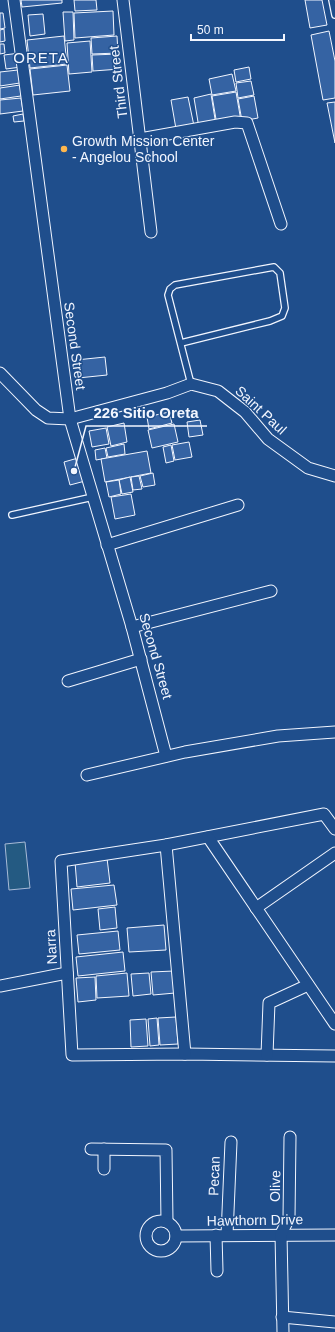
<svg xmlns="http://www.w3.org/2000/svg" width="335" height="1332" font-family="Arial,sans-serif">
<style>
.green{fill:#245a82;stroke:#a8bbd7}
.building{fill:#3563a3;stroke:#f2f6ff}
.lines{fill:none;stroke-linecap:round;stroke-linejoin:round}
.service-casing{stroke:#f2f6ff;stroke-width:8}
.minor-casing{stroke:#f2f6ff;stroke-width:13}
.service{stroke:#1f4e8c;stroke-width:5.5}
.minor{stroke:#1f4e8c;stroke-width:11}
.poi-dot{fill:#ffb74d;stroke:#1f4e8c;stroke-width:1.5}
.labels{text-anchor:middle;stroke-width:3;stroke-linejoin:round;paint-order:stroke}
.street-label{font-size:14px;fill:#f2f6ff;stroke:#1f4e8c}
.poi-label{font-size:14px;fill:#f2f6ff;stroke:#1f4e8c;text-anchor:start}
.neighbourhood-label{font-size:15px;letter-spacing:1px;fill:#f2f6ff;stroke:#1f4e8c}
.leader{fill:none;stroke:#f2f6ff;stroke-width:1.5}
.callout-dot{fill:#f2f6ff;stroke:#1f4e8c;stroke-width:1.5}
.callout-label{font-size:15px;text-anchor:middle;font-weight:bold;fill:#f2f6ff;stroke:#1f4e8c;stroke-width:3;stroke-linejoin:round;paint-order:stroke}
</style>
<rect width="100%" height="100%" fill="#1f4e8c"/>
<path class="green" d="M25,842l5,46 -21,2 -4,-46z"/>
<g class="building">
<path d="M21,0h41v3l-40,4z"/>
<path d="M74,0h22l1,10 -22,1z"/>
<path d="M305,0h17l5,25 -17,3z"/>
<path d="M113,11l1,24 -39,3 -1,-25z"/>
<path d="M63,12h10l1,28 -9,1z"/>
<path d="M0,13h3l2,15 -5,1z"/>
<path d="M43,14l2,20 -15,2 -2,-21z"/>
<path d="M4,29l1,12 -5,1v-12z"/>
<path d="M329,31l6,30v37l-12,2 -12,-65z"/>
<path d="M64,36l3,28 -37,4 -3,-28z"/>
<path d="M117,36l1,17 -26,1 -1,-16z"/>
<path d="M90,41l2,31 -23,2 -2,-31z"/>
<path d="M0,44h4l1,9 -5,1z"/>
<path d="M20,53l1,14 -15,2 -2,-14z"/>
<path d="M119,54l1,15 -27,2 -1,-16z"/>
<path d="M67,65l3,26 -37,4 -3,-26z"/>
<path d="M249,67l2,12 -15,3 -2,-12z"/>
<path d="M18,70l2,13 -20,3v-14z"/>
<path d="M232,74l4,17 -24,4 -3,-16z"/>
<path d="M251,81l3,14 -16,3 -2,-15z"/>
<path d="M20,85l1,11 -21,3v-11z"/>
<path d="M236,92l5,29 -24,4 -5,-29z"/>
<path d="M211,94l5,31 -17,3 -5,-30z"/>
<path d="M254,96l4,22 -16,3 -4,-22z"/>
<path d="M188,97l6,29 -18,3 -5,-29z"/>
<path d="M21,98l2,13 -23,3v-14z"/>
<path d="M335,102v41l-8,-40z"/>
<path d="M23,114l1,7 -10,1 -1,-6z"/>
<path d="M105,357l2,18 -29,3 -2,-18z"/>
<path d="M169,412l3,11 -23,6 -2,-12z"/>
<path d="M200,420l3,15 -14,2 -2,-15z"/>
<path d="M124,423l3,19 -16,4 -4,-19z"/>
<path d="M174,424l4,18 -26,6 -4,-18z"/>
<path d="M106,428l3,16 -17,3 -3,-16z"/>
<path d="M189,442l3,15 -17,3 -3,-15z"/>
<path d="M124,444l1,10 -17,3 -2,-9z"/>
<path d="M171,445l3,16 -8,2 -3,-16z"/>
<path d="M105,448l2,10 -11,2 -1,-10z"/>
<path d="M147,451l4,22 -46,9 -4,-23z"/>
<path d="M78,458l7,23 -15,4 -6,-23z"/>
<path d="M153,473l2,12 -12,2 -3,-11z"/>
<path d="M139,476l3,13 -9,1 -2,-13z"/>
<path d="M130,477l3,15 -11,2 -3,-14z"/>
<path d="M119,480l2,14 -12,3 -3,-15z"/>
<path d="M131,494l4,21 -20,4 -4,-22z"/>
<path d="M107,858l3,25 -33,4 -2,-25z"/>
<path d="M114,885l3,20 -44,5 -2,-21z"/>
<path d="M115,907l2,21 -17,2 -2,-21z"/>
<path d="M164,925l2,25 -37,2 -2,-24z"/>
<path d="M118,931l2,19 -41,4 -2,-19z"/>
<path d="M123,952l2,19 -47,5 -2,-19z"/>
<path d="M174,971l1,22 -22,2 -2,-23z"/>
<path d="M127,973l2,23 -32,2 -1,-22z"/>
<path d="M149,973l2,21 -18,2 -2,-22z"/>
<path d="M95,977l1,23 -18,2 -2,-24z"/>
<path d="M176,1017l2,27 -18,1 -2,-27z"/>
<path d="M157,1018l2,27 -9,1 -2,-27z"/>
<path d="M146,1019l2,27 -17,1 -1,-27z"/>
</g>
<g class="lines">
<defs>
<g id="service">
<path d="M332,0l3,15"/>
<path d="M181,343l89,-22 12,-5 3,-8 -5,-35 -6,-6 -99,18 -5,4 -2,6 23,89"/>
<path d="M12,515l81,-18"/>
</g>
<g id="minor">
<path d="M14,0l56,419 62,208 34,129"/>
<path d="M123,0l28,232"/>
<path d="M140,139l95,-17 12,1 34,101"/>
<path d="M0,373l36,37 12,8 22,1 97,-26 24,-9 27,7 27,21 23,27 40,29 27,8"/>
<path d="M107,545l131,-40"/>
<path d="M132,627l139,-36"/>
<path d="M68,681l73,-22"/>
<path d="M87,775l98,-23 93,-16 57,-4"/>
<path d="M335,829l-11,-15 -158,31 -105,16 11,194 113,-1 150,2"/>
<path d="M208,837l127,187"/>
<path d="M166,845l19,209"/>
<path d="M256,908l79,-55"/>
<path d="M0,986l67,-13"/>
<path d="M267,1055l2,-52 39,-18"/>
<path d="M91,1149l75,1 1,72"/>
<path d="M104,1169v-20"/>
<circle cx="161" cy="1236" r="15"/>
<path d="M216,1235l1,36"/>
<path d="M227,1235l4,-93"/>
<path d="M176,1236l159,-1"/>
<path d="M282,1317l53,5"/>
<path d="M283,1332l-2,-98 8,-16 1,-81"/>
</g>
</defs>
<use href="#service" class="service-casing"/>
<use href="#minor" class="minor-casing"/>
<use href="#service" class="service"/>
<use href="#minor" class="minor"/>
</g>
<circle class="poi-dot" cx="64" cy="149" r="4"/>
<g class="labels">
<g class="street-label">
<text transform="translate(118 82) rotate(-97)" y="5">Third Street</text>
<text transform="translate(75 346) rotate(82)" y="5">Second Street</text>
<text transform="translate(261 410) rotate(43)" y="5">Saint Paul</text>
<text transform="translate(156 656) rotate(74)" y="5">Second Street</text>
<text transform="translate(51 947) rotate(-93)" y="5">Narra</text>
<text transform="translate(214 1176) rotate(-88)" y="5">Pecan</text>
<text transform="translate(275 1186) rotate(-89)" y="5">Olive</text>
<text transform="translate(255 1220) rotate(-1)" y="5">Hawthorn Drive</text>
</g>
<g class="poi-label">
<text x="72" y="146">Growth Mission Center<tspan x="72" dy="16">- Angelou School</tspan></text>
</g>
<g class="neighbourhood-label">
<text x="41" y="63">ORETA</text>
</g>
</g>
<path class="leader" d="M74 471L86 426H207"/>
<circle class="callout-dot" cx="74" cy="471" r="4"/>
<g class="callout-label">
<text x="146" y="418">226 Sitio Oreta</text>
</g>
<path d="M191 34v6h93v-6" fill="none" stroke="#f2f6ff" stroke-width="2"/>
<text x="197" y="34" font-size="12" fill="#f2f6ff" stroke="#1f4e8c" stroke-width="3" paint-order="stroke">50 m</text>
</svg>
